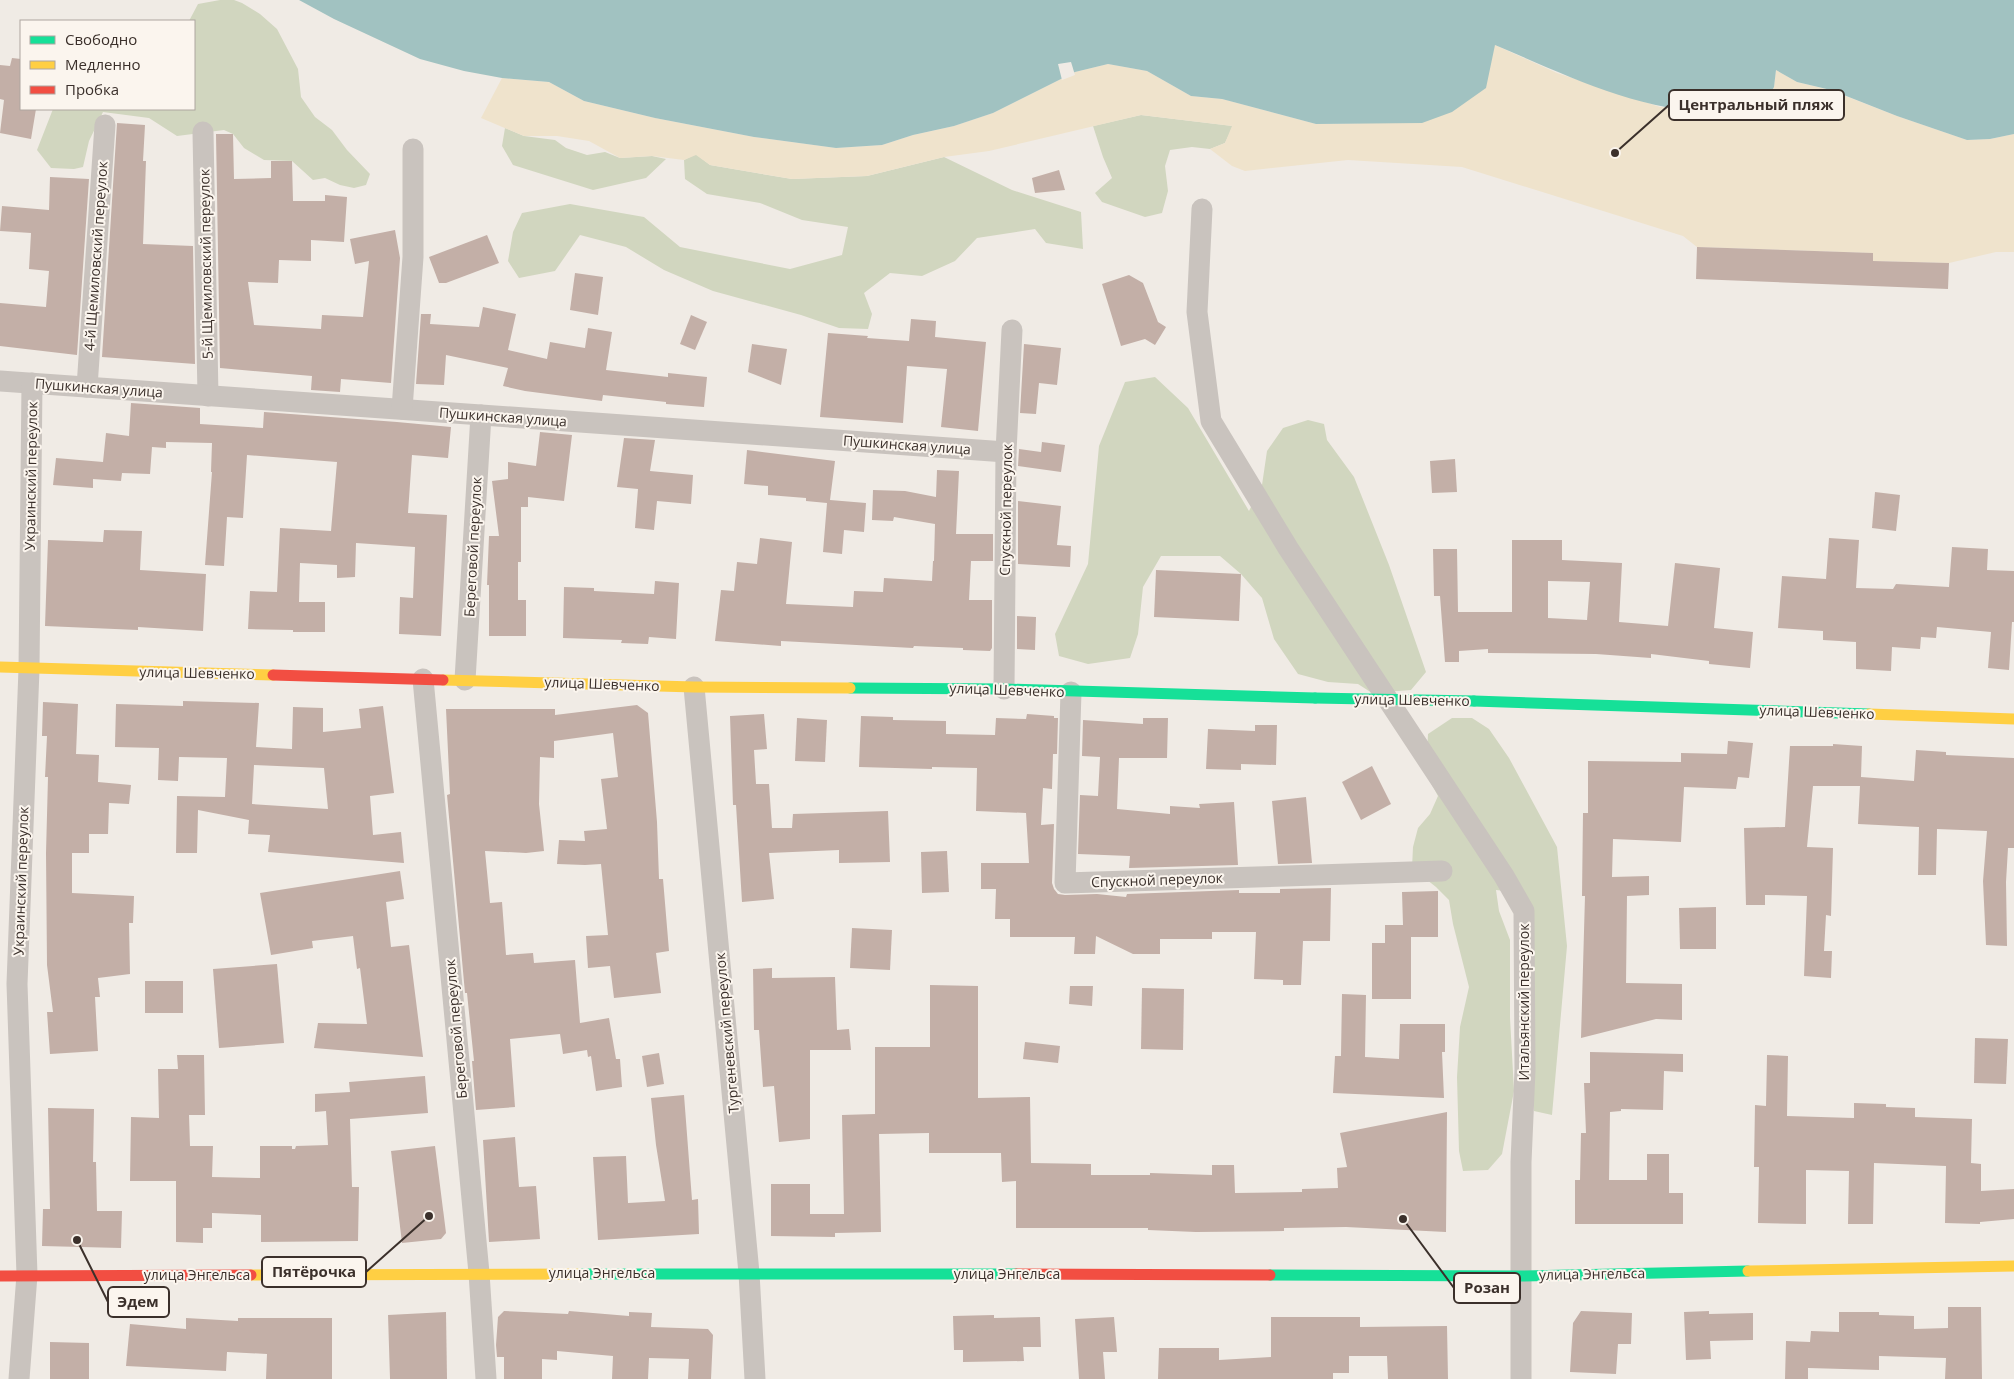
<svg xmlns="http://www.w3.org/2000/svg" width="2014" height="1379" font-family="'Open Sans',sans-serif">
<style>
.green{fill:#d1d6bf}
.sand{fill:#efe3cc}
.water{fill:#a1c2c1}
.pier{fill:#f0ebe5}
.building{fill:#c3afa7;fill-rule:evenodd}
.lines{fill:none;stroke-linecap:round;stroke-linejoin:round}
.street{stroke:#c9c3be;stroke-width:21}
.fast{stroke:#16e098;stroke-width:11}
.slow{stroke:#ffcf43;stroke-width:11}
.jam{stroke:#f24e42;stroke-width:11}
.fast-bridge{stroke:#16e098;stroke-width:11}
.labels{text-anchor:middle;stroke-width:4;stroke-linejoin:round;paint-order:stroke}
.street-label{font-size:14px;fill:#3b302b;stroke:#fbf5ee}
.leader{fill:none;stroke:#3b302b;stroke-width:2}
.callout-dot{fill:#3b302b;stroke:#fbf5ee;stroke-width:2}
.callout{fill:#fbf5ee;stroke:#3b302b;stroke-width:2}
.callout-label{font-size:15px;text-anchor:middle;font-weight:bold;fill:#3b302b}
</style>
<rect width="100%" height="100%" fill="#f0ebe5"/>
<g class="green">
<path d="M220,0h14l8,3 18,11 17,15 21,40 3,28 14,20 17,13 15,20 23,24 -4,11 -12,3 -14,-3 -15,-7 -12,2 -21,-19 -28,-1 -20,-12 -11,-14 -9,-4 -47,6 -28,-18 -46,-6 -14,29 -6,26 -9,2 -23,-1 -14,-18 16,-41h141v-88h-5l9,-17z"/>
<path d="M1141,115l92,11 -8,17 -15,6 -18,-2 -22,3 -5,16 3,25 -6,22 -17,4 -43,-15 -7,-9 17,-15 -9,-21 -10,-31z"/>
<path d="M505,128l19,8 31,4 11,8 21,7 18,-3 15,6 32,-2 14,3 -20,19 -53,12 -80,-25 -11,-19z"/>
<path d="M696,154l14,11 82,14 75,-3 77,-19 68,33 69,22 2,37 -37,-6 -11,-14 -58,9 -22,23 -33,15 -32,-3 -26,20 8,21 -4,15 -29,-1 -38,-13 -88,-24 -49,-21 -38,-23 -46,-12 -25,36 -36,7 -11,-17 5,-29 9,-19 48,-9 74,13 36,30 110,22 52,-14 6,-28 -46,-7 -42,-17 -53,-9 -22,-15 -1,-19z"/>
<path d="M1155,377l33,31 61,103 13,-26 5,-34 16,-23 25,-8 16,4 3,16 27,37 35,88 37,107 -15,18 -39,3 -14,-9 -30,-2 -30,-8 -24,-35 -12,-41 -21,-24 -21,-18h-59l-18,31 -5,47 -8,24 -42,6 -29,-8 -4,-22 33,-70 11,-118 26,-64z"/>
<path d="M1452,718h20l17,11 20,29 48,89 10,99 -15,169 -18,-4 -15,-187 -14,-33 -9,-1 3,21 11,29v78l4,73 -12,63 -14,16 -25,1 -4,-20 -2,-74 3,-50 9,-40 -16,-63 -4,-24 -13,-13 -24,-19 1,-21 5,-19 12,-14 8,-18 -12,-22 2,-40z"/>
</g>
<path class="sand" d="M1495,45l62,28 103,34 80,5 34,-25 2,-17 21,12 33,8 67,26 70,24 23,-1 24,-5v118h-18l-47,11 -76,-2 -1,-8 -175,-6 -14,-11 -221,-69 -114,-7 -103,11 -13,-5 -22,-17 15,-6 7,-17 -91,-11 -152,36 -45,6 -77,19 -75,3 -82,-14 -14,-10 -12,5 -32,-4 -32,2 -31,-17 -32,-5h-33l-43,-18 21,-40 47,4 35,19 71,17 99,19 82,11 46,-3 31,-10 41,-9 39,-13 82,-41 33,-8 39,7 44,25 31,3 94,25 51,-1z"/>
<path class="water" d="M299,0h1715v134l-24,5 -23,1 -70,-24 -66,-26 -34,-8 -21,-12 -2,17 -11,20c-92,21 -185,-27 -268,-62l-9,43 -34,24 -30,11 -106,1 -94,-25 -31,-3 -44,-25 -39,-7 -33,8 -82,41 -39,13 -41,9 -31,10 -46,3 -82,-11 -99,-19 -71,-17 -35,-19 -47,-4 -38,-7 -44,-12 -86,-40z"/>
<path class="pier" d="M1071,62l4,13 -13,5 -4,-16z"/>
<g class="building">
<path d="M12,58l9,1v50h15l-5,30 -31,-6 4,-33 -4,-1v-34l10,1z"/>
<path d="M117,123l28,2 -2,36h3l-3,83 50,2 2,118 -93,-7z"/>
<path d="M216,134h17l1,45 37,-1v-17h21l1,40h32v-6l22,2 -3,45 -33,-2v21l-32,-1 -1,23 -30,-1 6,43 67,4 1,-14 41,2 6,-56 -14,3 -5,-25 45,-9 5,28 -9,125 -50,-4 -1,13 -29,-2 1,-14 -92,-8z"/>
<path d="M1059,170l6,20 -30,3 -3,-15z"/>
<path d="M50,177l39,2 -12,176 -77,-9v-43l46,4 3,-36 -20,-2 2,-36 -31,-2 2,-25 47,4z"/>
<path d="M487,235l12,28 -53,20h-7l-10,-26z"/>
<path d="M1697,247l176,6v8l76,2 -1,26 -252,-10z"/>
<path d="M575,273l28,4 -5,38 -28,-5z"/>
<path d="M1129,275l14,8 15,39 8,5 -11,18 -10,-6 -24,7 -19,-62z"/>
<path d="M483,307l33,7 -8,36 39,9 3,-17 35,6 3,-20 24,4 -6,38 62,7v-4l39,4 -3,30 -38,-3v-2l-63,-7 -1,6 -77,-10 -22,-5 5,-18 -62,-13 -2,30 -28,-1 5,-70h10l-1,10 49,3z"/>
<path d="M691,315l16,7 -12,28 -15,-6z"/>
<path d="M911,319l25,2 -1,16 51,5 -8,89 -37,-4 6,-58 -40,-3 -4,57 -83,-6 8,-84 40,3 -1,2 42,3z"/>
<path d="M752,344l35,5 -6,36 -33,-13z"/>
<path d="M1024,344l37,4 -4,37 -18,-2 -3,31 -16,-1z"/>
<path d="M131,403l69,5v16l63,4 1,-16 133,10 54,5 -3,31 -36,-3 -4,58 39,2 -6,121 -42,-2 1,-37 13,1 2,-51 -59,-4 -1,34 -18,1v-13l-37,-2 -1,39h26v30h-32v-2l-45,-1 2,-38 27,1 3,-64 51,3 6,-69 -90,-7 -4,63 -16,-1 -3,49 -19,-1 7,-93h-1l1,-29 -46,-1v6l-14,-1 -2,27 -28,-1 -1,8 -28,-2v9l-40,-3 3,-27 47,4 3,-29 23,3z"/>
<path d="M540,432l32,3 -8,66 -36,-4v10h-7v55h-3v38h8v36h-37v-51h-2l2,-49h10l-7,-55 16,-2v-17l28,4z"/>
<path d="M624,438l31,2 -5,31 43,4 -2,29 -34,-3 -3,29 -19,-2 3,-39 -21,-2z"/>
<path d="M1042,442l23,3 -4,27 -43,-6 1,-17 22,3z"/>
<path d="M747,450l88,11 -5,39 36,3 -2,29 -20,-2 -2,24 -19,-2 4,-49 -21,-2v-3l-38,-3v-9l-24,-2z"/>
<path d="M1455,459l2,33 -25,1 -2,-32z"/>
<path d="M937,470l22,1 -3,63h37v27h-22l-2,39h23v48l-2,3 -27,-1v-2l-49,-2 -1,2 -132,-7v5l-66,-5 6,-51 13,1 3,-29 20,2 3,-26 32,4 -6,62 67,3 1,-16 29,1 1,-14 48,3 1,-20h1l1,-37 -41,-7 -1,4 -21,-1 1,-30 32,1 31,6z"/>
<path d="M1875,492l25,3 -4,36 -24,-3z"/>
<path d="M1018,501l43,5 -4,39 14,1 -1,21 -52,-3z"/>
<path d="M104,530l38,1 -2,39 66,4 -3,57 -65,-4v3l-93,-4 3,-86 55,2z"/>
<path d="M1829,538l30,2 -3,48 37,1 3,-5 53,3 3,-40 36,2 -1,21 27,1v51h-2l-3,48 -21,-2 3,-36 -54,-5 -1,11 -15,-1 -1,12 -28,-2 -1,24 -35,-2v-27l-33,-2v-9l-45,-3 4,-52 44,3z"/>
<path d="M1512,540h50v20l60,3 -3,59 49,4 7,-63 45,5 -6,60 39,4 -3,36 -41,-4v-3l-58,-7v4l-55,-4 -108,-1v-4l-29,2v11h-14l-5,-66h-6l-1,-47h24l1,63h54zM1548,581l42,1 -3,38 -39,-2z"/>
<path d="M1156,570l85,4 -2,47 -85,-4z"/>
<path d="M655,581l24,2 -3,56 -27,-2 -1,7 -27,-1 1,-3 -59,-2 1,-51 30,1v3l60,3z"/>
<path d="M1017,616l19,1 -1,33 -18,-1z"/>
<path d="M183,701l76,2 -3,44 36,2 1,-42 30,1v24l38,-4 -2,-19 24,-3 11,87 -24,3 3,39 28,-3 3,31 -136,-11 2,-17 -22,-1 1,-14 -51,-10 -1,43h-21l1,-57 48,1 2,-39 -48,-1 -1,24 -20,-1 1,-32 -44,-1 1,-43 67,2zM254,765l70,3 4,41 -76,-5z"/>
<path d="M43,702l35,2 -2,50 23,1 -1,27 33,3 -2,19 -20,-1 -1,31h-19v19h-17v40l62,3 -1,27h-4l1,51 -32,4 2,19h-5l3,54 -48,3 -3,-42h6l-6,-47 -1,-112 2,-76h-3l2,-41h-5z"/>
<path d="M637,705l11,8 9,109 2,57h4l6,72 -13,2 5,40 -47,5 -4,-32 -22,2 -2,-32 22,-1 -7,-71 -16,1 -28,-1 2,-24 26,1 -1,-10 23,-2 -6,-50 17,-2 -5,-44 -59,8v17l-14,-1 -1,47 5,47 -18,2 -41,-2 5,52 12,-1 4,53 27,-2 1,10 41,-3 5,63 29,-5 7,41h4l2,28 -26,4 -5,-35 -3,1 -1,-7 -24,4 -3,-20 -50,5 5,68 -39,3 -4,-49h2l-7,-68h-2l-18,-198 3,-1 -4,-85h109v6z"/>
<path d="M764,714l3,35 -13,1 2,34h13l3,44h20l1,-14 95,-3 2,51 -51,1v-13l-70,3 5,46 -32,3 -6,-97h-3l-3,-89z"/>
<path d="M1027,714l27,2v2h4l-1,36h-4l-1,35 -9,-1 -2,37 13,-1 -2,59 2,6 4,5 7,1 32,-1 29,3 1,-3 112,-4v3h41v-4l51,-1 -1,53h-27l-2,44h-18v-5l-29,-1 2,-47h-44v7h-52v15h-27l-37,-18 -1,18h-21l1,-17h-65v-18h-15l1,-30h-15v-26h48l-3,-50 -50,-2 1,-43 -45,-1v2l-73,-2 2,-51 32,1v3l53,1v13l49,1 1,-17 30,1z"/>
<path d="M797,718l30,2 -2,42 -30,-1z"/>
<path d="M1143,718h25l-1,40h-48l-2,51 53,5v-8l30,2 -1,-4 35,-2 4,63 -109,3 1,-12 -52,-2 2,-59 18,1 2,-39 -18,-1 1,-36 60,4z"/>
<path d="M1255,725h22l-1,40 -35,-1v6l-35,-1 2,-40 47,2z"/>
<path d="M1728,741l25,2 -4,35 -11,-1 -2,12 -52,-2 -3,55 -68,-3 -1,38 37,-1v19l-22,1 -1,87 56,1v36l-26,-1 -75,19 4,-142h-3l1,-83h5v-52l93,1v-9l46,1z"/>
<path d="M1833,744l29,2 -1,31 53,4 2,-31 30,2v3l68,3v90h-6l-2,34 1,64 -21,-1 -3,-64 4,-50 -50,-2 -1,46h-18l1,-48 -61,-3 2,-38h-47l-6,61 26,1 -2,68 -5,-1 -2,36h8l-1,27 -27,-2 3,-80 -42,-1v10h-19l-2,-77 41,-1 5,-81h43z"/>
<path d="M1372,766l19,38 -30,16 -19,-38z"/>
<path d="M1306,797l6,66 -34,1 -6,-63z"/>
<path d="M947,851l2,41 -27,1 -1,-41z"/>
<path d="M400,871l4,28 -18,3 5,45 18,-2 14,112 -109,-9 4,-25 49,1 -7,-56 -3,1 -4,-33 -41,5 1,7 -42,7 -11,-62z"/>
<path d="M1438,891v46h-27v62h-39v-56h13v-18h18l-1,-33z"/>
<path d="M1716,907v42h-36l-1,-41z"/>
<path d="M852,928l40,2 -2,40 -40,-2z"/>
<path d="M277,964l7,79 -65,5 -6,-79z"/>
<path d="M772,968v10l63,-1 2,53 12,-1 2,21h-41v89l-31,3 -5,-56 -11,1 -4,-57h-5l-1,-61z"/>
<rect x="145" y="981" width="38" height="32"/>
<path d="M930,985l48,1v112l52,-1 1,66 60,1v11h59v-2l62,2v-10h22l1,28 67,-1v-3l36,-1 -1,-20 10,-1 -7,-34 107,-21 -1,120 -100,-5 -62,1v3l-88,1 -48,-2v-2h-132v-47l-14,1 -1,-29h-72v-20l-50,1 2,98 -46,1v4l-64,-1v-52h39v30h34l-2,-99 33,-1v-67h55z"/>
<path d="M1070,986h23l-1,20 -23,-2z"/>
<path d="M1142,988l42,1 -1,61 -42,-1z"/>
<path d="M1342,994l24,1 -1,62 34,2 1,-35h45v28h-3l2,46 -111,-5 2,-37h6z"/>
<path d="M1975,1038l33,1 -2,45 -32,-1z"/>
<path d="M1025,1042l35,4 -2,17 -35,-4z"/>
<path d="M1590,1052l93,2v18l-19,-1 -1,39 -42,-1v2l-11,1 -1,68h38v-26h22v39h14v31h-108v-44h5l1,-47h5l-2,-50h6z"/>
<path d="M659,1053l5,31 -17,3 -5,-31z"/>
<path d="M177,1055h27l1,60h-16l1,31h23l-1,31 48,1v-32h32v3h3l1,-3 32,-1 -2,-34 -11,1v-18l35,-2 -1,-10 76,-6 3,37 -78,6 2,68h7l-1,54 -97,1v-27l-49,-2v15h-9v15l-27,-1v-61h-46l1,-64 28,1 -1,-49h20z"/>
<path d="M1767,1055l21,1 -1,60 67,2v-15l32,1v3l29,1v9l57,2 -1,44 10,1v27l33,-2v30l-34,3v2l-35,-1 1,-57 -72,-3 -1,61h-25l1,-53 -43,-1v54l-48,-1 1,-56h-5l1,-62 11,1z"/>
<path d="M684,1095l8,105 6,-1 1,35 -101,6 -5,-83 33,-1 2,47 37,-2 -9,-56 -5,-47z"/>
<path d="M48,1108l46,1 -1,53h3l1,49h25l-1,37 -79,-2 1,-37h7z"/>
<path d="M515,1137l4,50 17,-1 4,53 -51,3 -6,-102z"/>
<path d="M435,1146l11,87 -5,6 -39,4 -11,-92z"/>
<path d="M1948,1307h33l1,72h-37l1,-21 -67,-2v14l-71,-2v11h-23l1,-38 24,1 1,-11 28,1v-20h40v3l35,1v13l34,-1z"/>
<path d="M504,1311l64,3 1,-3 60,5v-4l23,1 -1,14 57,2 5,6 -2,44h-23l1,-20 -40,-1 -1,21h-36l1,-23 -56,-5v9l-15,-1v20h-38v-22h-7l-1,-12 2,-28z"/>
<path d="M1581,1311l51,2 -1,31h-13l-2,30 -46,-2 3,-49z"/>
<path d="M1709,1311v3l44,-1v27l-43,1 1,18 -25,1 -2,-48z"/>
<path d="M446,1312l1,67h-57l-2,-64z"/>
<path d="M994,1315v3l46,-1 1,30h-18l1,14 -61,1v-12h-9l-1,-34z"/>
<path d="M1114,1317l3,35h-14l2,27h-26l-4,-60z"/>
<path d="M1271,1317h89v10l87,-1 1,53h-60l-1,-23h-38v17h-16v6h-175l1,-31h60v12l52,-3z"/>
<path d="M186,1318l52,3v-3h94v61h-66l1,-25 -40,-2 -1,19 -100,-5 4,-42 56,5z"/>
<path d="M50,1342l39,1v36h-39z"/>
</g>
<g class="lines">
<g class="street">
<path d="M203,132l5,264"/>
<path d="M1202,209l-5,103 14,109 77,127 216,328 20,35 1,159 -4,92v217"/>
<path d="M0,381l1006,71"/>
<path d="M87,387l18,-262"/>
<path d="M402,409l11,-152v-108"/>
<path d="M423,679l56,594 7,106"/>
<path d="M465,680l16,-265"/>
<path d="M694,687l55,586 6,106"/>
<path d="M1004,689l2,-237 6,-122"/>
<path d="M1071,692l-6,191 377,-12"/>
<path d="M19,1379l8,-104 -10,-291 12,-315 3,-286"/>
</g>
<g class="fast">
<path d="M850,688l154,1 311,9"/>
<path d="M1474,701l395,13"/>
<path d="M579,1274h437"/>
<path d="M1270,1275l251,1 227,-5"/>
</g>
<g class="slow">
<path d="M0,667l273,8"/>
<path d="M443,680l251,7 156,1"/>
<path d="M1869,714l145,5"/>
<path d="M1748,1271l266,-5"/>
<path d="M251,1275l328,-1"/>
</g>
<g class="jam">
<path d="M273,675l170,5"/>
<path d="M1016,1274l254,1"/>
<path d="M0,1276l251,-1"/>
</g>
<path class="fast-bridge" d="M1315,698l159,3"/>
</g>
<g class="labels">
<g class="street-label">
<text transform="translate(96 256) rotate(-86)" y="5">4-й Щемиловский переулок</text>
<text transform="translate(206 264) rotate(-91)" y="5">5-й Щемиловский переулок</text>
<text transform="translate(99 388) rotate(4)" y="5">Пушкинская улица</text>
<text transform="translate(503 417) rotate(4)" y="5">Пушкинская улица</text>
<text transform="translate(907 445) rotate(4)" y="5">Пушкинская улица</text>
<text transform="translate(31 476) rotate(-89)" y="5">Украинский переулок</text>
<text transform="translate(1006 510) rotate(-89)" y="5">Спускной переулок</text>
<text transform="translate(473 547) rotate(-87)" y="5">Береговой переулок</text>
<text transform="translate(197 673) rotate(1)" y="5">улица Шевченко</text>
<text transform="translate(602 684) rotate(2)" y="5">улица Шевченко</text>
<text transform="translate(1007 690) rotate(2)" y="5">улица Шевченко</text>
<text transform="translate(1412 700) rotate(1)" y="5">улица Шевченко</text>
<text transform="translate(1817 712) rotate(2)" y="5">улица Шевченко</text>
<text transform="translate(1157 880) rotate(-2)" y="5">Спускной переулок</text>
<text transform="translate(21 881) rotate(-88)" y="5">Украинский переулок</text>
<text transform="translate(1524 1002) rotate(-90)" y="5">Итальянский переулок</text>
<text transform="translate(456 1029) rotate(-95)" y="5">Береговой переулок</text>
<text transform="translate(727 1033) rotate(-95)" y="5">Тургеневский переулок</text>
<text x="602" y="1278">улица Энгельса</text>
<text x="1007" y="1279">улица Энгельса</text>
<text transform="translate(1592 1274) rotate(-1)" y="5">улица Энгельса</text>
<text x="197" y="1280">улица Энгельса</text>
</g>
</g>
<path class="leader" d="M1615 153L1669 105M429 1216L366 1272M1403 1219L1454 1288M77 1240L108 1302"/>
<g class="callout-dot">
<circle cx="1615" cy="153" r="5"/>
<circle cx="429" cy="1216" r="5"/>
<circle cx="1403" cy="1219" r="5"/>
<circle cx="77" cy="1240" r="5"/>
</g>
<g class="callout">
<rect x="1669" y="90" width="175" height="30" rx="5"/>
<rect x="262" y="1257" width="104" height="30" rx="5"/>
<rect x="1454" y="1273" width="66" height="30" rx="5"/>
<rect x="108" y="1287" width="61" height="30" rx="5"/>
</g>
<g class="callout-label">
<text x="1756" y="110">Центральный пляж</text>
<text x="314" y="1277">Пятёрочка</text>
<text x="1487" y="1293">Розан</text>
<text x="138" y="1307">Эдем</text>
</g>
<rect x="20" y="20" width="175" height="90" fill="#fbf5ee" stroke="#aea6a0"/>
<rect x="30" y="36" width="25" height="8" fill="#16e098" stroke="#aea6a0"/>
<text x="65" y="45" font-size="15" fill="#3b302b">Свободно</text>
<rect x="30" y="61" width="25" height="8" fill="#ffcf43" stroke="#aea6a0"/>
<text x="65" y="70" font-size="15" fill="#3b302b">Медленно</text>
<rect x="30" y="86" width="25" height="8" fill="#f24e42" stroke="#aea6a0"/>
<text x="65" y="95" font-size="15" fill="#3b302b">Пробка</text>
</svg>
